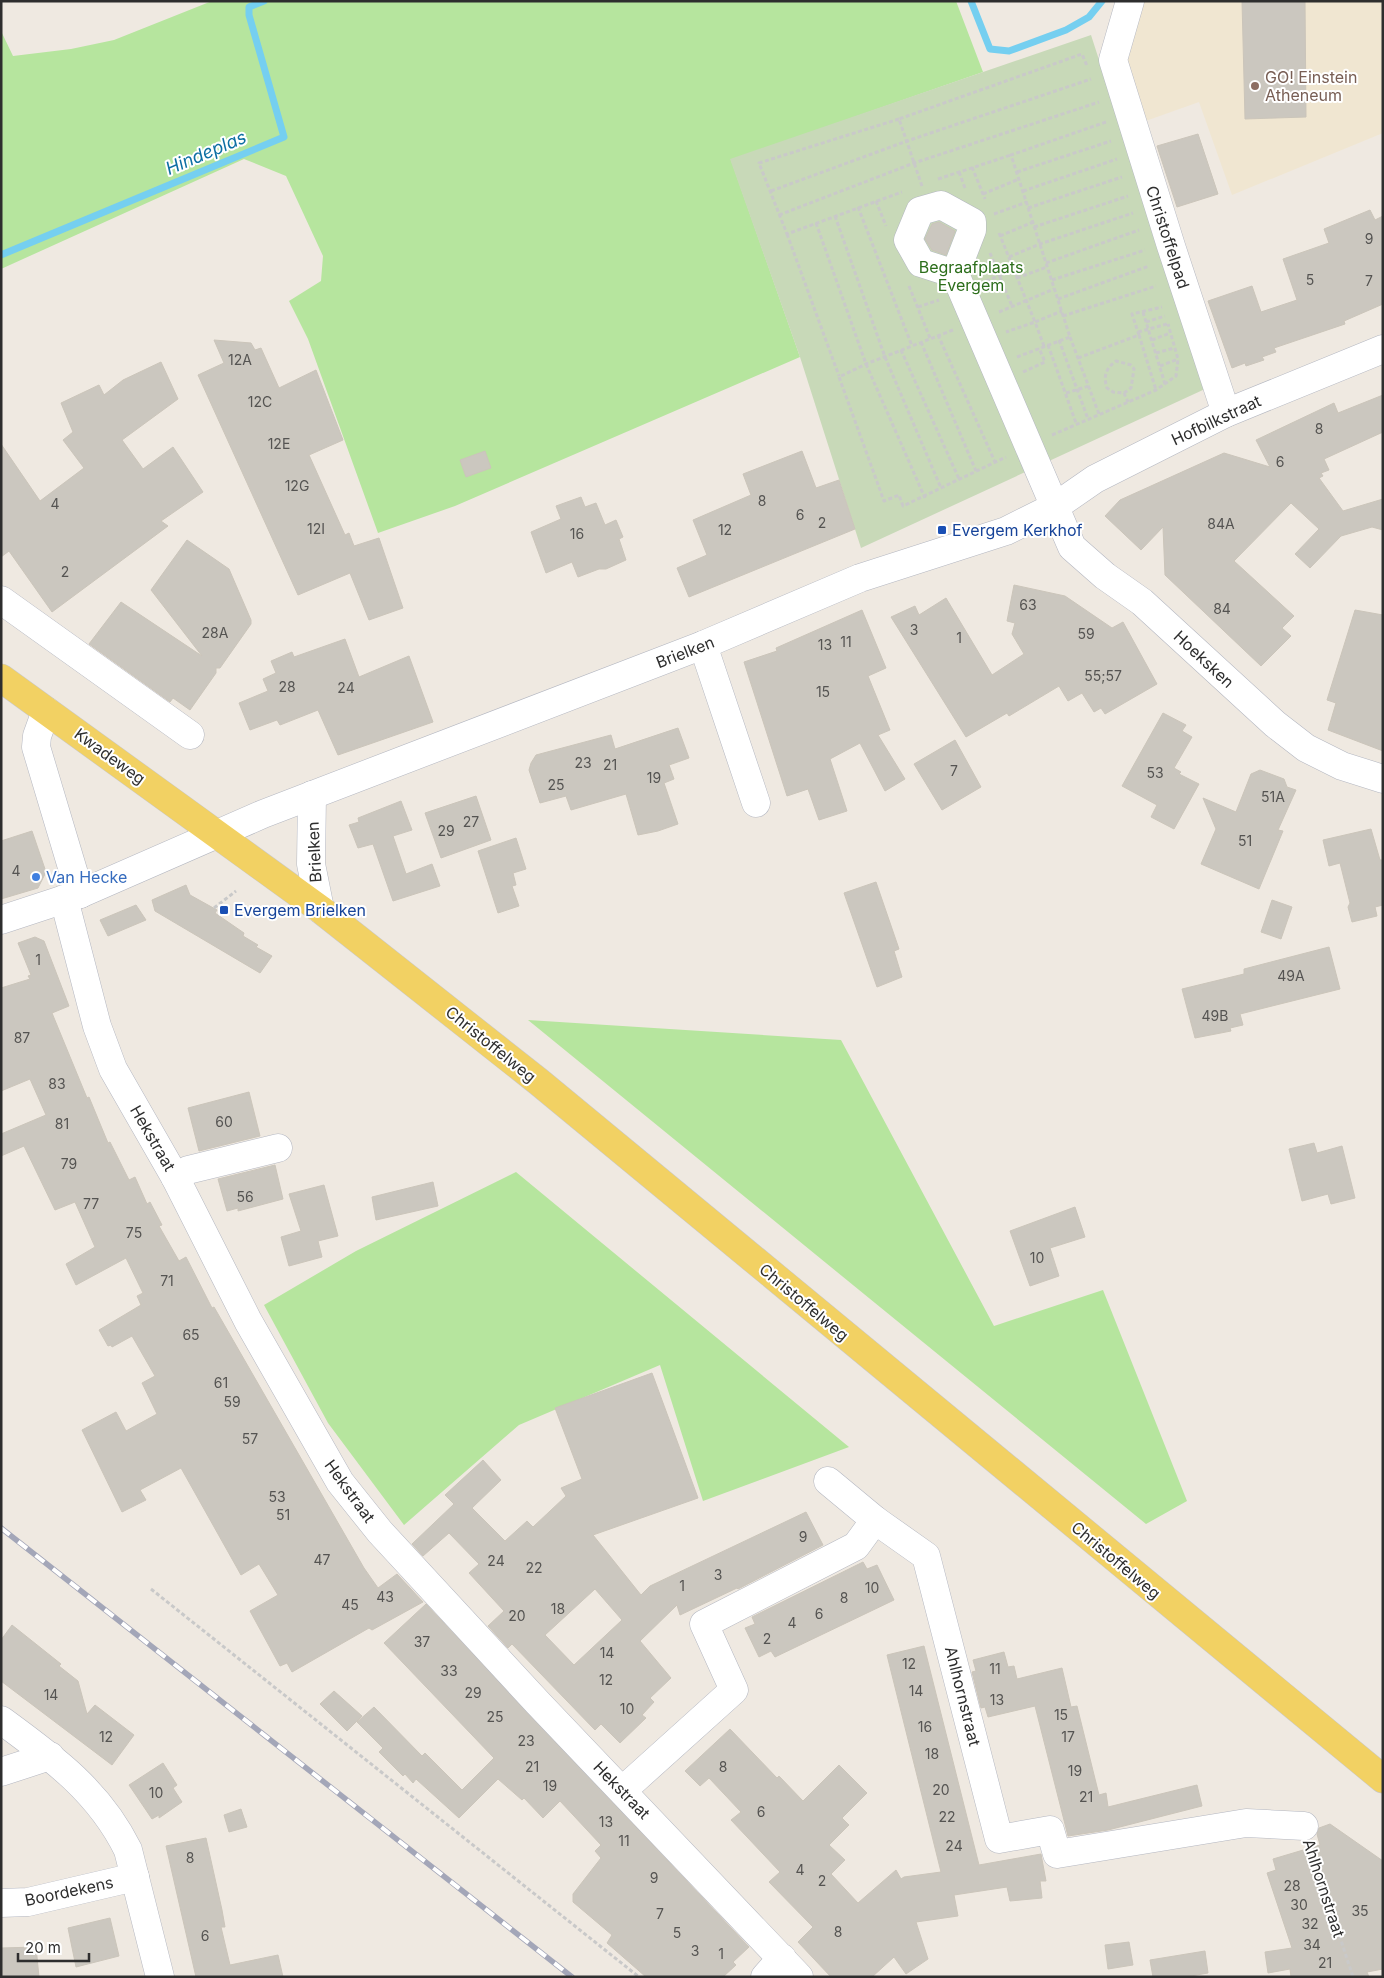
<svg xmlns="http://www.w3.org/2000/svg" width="1384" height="1978" font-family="Inter,sans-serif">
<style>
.education{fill:#f0e6d1}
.green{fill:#b6e59e}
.cemetery{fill:#c8d9b8}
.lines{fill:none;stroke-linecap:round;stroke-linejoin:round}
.stream{stroke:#75cff0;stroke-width:7}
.building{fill:#cbc7bf;stroke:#cbc5ba;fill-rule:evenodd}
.minor-casing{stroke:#b4b7c1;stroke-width:29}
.major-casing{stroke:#c9c9c9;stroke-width:29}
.path{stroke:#c9c9c9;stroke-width:3;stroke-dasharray:4 2.5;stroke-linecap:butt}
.minor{stroke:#fff;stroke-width:28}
.major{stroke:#f2d163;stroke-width:28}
.rail-casing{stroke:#a3a6b8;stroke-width:5.5}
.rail{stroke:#fff;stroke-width:4;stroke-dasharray:11;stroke-linecap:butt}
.education-dot{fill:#8d6e63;stroke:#fff;stroke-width:2}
.transit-dot{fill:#1a4fb4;stroke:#fff;stroke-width:2}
.shop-dot{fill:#3f7fe0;stroke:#fff;stroke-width:2}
.labels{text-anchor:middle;stroke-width:4;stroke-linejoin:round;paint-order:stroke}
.number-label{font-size:14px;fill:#555452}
.education-label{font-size:16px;fill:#785e54;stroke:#fff;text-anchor:start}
.street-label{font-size:16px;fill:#2e2e2e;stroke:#fff}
.park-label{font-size:16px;fill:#2c6e1b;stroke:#fff}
.transit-label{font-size:16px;fill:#164399;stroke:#fff;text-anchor:start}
.shop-label{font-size:16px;fill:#366cbe;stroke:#fff;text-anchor:start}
.water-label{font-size:18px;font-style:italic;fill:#0d6fa3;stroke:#fff}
</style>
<rect width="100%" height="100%" fill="#efe9e1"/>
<path class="education" d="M1141,1h242v132l-151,62 -33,-93 -59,21 -17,-54z"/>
<g class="green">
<path d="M212,1h744l27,71 -252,88 69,197 -345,149 -77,27 -70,-194 -19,-38 32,-20 2,-25 -37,-80 -42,-17 -243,110v-238l12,25 58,-7 43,-9z"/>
<path d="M528,1020l313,20 153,286 109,-36 84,211 -41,23z"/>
<path d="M516,1172l333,275 -146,54 -43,-136 -141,60 -115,100 -76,-102 -64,-118 92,-54z"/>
</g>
<path class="cemetery" d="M1091,35l114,354 -344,159 -61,-191 -70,-198z"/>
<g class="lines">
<g class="stream">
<path d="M971,1l19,48 19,2 57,-21 23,-13 13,-16"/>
<path d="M1,255l283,-118 -35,-122v-8l15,-6"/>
</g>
</g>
<g class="building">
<path d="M1242,1h63l1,116 -61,2z"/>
<path d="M1198,134l20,60 -41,13 -20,-61z"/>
<path d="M1370,210l5,10 8,-4v88l-39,17 1,3 -71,24 2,4 -14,5 2,3 -18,6 -1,-3 -13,5 -24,-67 44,-15 9,26 36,-12 -14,-41 46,-16 -5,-14z"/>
<path d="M939,222l16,9 -9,24 -14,-5 -7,-11 7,-15z"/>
<path d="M214,340l37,3 4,7 6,-2 18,40 37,-18 27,70 -34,15 36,80 4,-2 5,13 25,-8 24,70 -34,12 -19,-47 -52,22 -100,-220 26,-12z"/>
<path d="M161,362l17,37 -56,41 21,29 30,-22 30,45 -42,29 7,5 -116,86 -43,-61 -8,6v-113l39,57 44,-33 -21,-28 10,-8 -12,-29 38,-18 5,10 19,-15z"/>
<path d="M1383,395v37l-59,27 5,11 -8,3 2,3 -4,2 24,33 40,-12v31l-11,-3 -31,9 -31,32 -15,-14 24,-25 -28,-26 -57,58 60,55 -12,12 9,8 -30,30 -96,-91 -2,-48 -22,23 -36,-34 15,-16 104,-47 46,14 -14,-27 78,-37 4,10z"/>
<path d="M485,451l6,17 -25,9 -6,-17z"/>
<path d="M802,451l14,37 23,-8 16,49 -166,68 -12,-29 30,-13 -14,-35 58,-25 -8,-21z"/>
<path d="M581,497l4,10 11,-4 9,22 11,-5 7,17 -4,2 7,21 -20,9h-7l-21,8 -6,-15 -26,11 -15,-41 30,-13 -5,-13z"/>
<path d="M187,540l42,29 22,51v4l-31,44h-4v5l-26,37 -17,-12 -3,4 -81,-58 32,-42 81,54 -51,-66z"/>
<path d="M1014,585l51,11 47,32 11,-6 34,62 -52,30 -4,-6 -7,4 -12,-19 -14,8 -9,-15 -50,30 -2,-3 -41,24 -75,-120 24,-11 4,9 27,-17 46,77 32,-21 -12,-20 3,-11 -8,-2z"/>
<path d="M862,610l24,58 -18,8 22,54 -12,5 27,44 -20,12 -25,-48 -30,16 17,52 -28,9 -11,-31 -21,7 -43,-134 33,-11 -1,-3z"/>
<path d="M1355,610l28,5v136l-55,-21 8,-27 -9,-3z"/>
<path d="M345,639l14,38 50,-21 24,66 -95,33 -20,-45 -38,15 -3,-5 -27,10 -11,-27 29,-12 -5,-12 13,-6 -5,-12 21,-9 2,5z"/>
<path d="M1163,713l23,12 -4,6 10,6 -18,31 7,4 -2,2 20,10 -25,45 -23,-12 6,-12 -35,-19z"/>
<path d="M678,728l11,30 -20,7 5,14 -10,4 14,41 -20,7 -20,4 -12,-41 -55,16 -5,-14 -26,7 -11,-33 2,-7 5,-8 75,-20 4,14z"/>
<path d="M955,740l26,47 -39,23 -28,-46z"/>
<path d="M1260,770l24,9 3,8 9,3 -18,40 5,1 -24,58 -58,-25 15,-35 -13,-31 33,14 15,-38z"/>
<path d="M476,796l15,44 -50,18 -16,-45z"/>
<path d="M401,801l11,29 -19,6 13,38 26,-10 8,22 -47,15 -20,-57 -15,4 -9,-23 10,-3 -1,-4z"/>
<path d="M1371,829l9,31h3v45l-8,2 2,9 -25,6 -4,-15 2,-4 -10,-40 -11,3 -6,-26z"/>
<path d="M32,831l14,41 -8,16 -37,11v-58z"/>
<path d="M516,838l10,31 -13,4 3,12 -4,1 7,20 -21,7 -20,-62z"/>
<path d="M876,882l23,67 -5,2 8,26 -25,10 -33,-94z"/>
<path d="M186,885l4,10 27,15 -2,3 29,20 -1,3 15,9 -2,2 16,9 -12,17 -105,-62 -3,-11z"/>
<path d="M1272,900l20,7 -11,32 -20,-7z"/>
<path d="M136,905l10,15 -38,16 -8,-16z"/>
<path d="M35,937l9,4 25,65 -17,7 35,85 2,-1 19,46 2,-1 19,38 6,-3 12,27 3,-2 12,23 -3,1 20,35 7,-4 26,51 2,-1 150,261 14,20 19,-14 26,28 -51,28 -3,-2 -77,44 -5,-9 -7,3 -30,-55 28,-16 -19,-31 -18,11 -60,-107 -41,22 6,10 -24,12 -40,-82 34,-18 10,19 31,-17 -15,-31 13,-7 -23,-40 -20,11 -1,-2 -3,1 -9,-16 42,-25 -4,-9 6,-3 -17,-35 -50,27 -10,-21 29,-17 -20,-45 -20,8 -31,-64 -23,10v-22l45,-19 -16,-36 -29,12v-103l29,-9 -2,-3 3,-1 -13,-32z"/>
<path d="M1329,947l11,42 -100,25 3,11 -13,3 1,3 -36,7 -13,-49 62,-15v-5z"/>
<path d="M249,1092l11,44 -61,15 -11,-43z"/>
<path d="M1314,1143l3,10 25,-7 13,52 -24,6 -3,-10 -26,7 -13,-52z"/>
<path d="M275,1165l8,34 -45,12v-3l-11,3 -9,-32z"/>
<path d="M433,1182l5,24 -62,14 -4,-23z"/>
<path d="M324,1185l14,51 -20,5 4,16 -33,9 -8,-29 20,-6 -12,-37z"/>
<path d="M1075,1207l10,30 -35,11 9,28 -29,10 -20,-55z"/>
<path d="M652,1373l46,125 -105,37 48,60 9,-9 156,-74 17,33 -85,44 -1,-1 -57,27 -3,-10 -37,36 31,37 -21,20 4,4 -12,13 4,3 -26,25 -19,-19 -6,6 -83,-86 -4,4 -20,-22 16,-15 -35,-38 10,-9 -30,-31 -26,23 -11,-12 42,-40 -9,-9 38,-35 18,20 -29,28 33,33 22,-20 6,6 33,-31 -5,-8 21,-9 -27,-71zM595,1589l27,31 -48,45 -29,-30z"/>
<path d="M863,1562l4,7 10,-4 17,35 -119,57 -4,-6 -12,6 -14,-29 10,-4 -3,-7z"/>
<path d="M426,1604l323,343 -16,15 3,3 -13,12h-77l-39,-34 5,-8 -39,-33v-8l28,-36 -6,-7 6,-6 -41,-44 -17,17 -19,-20 -2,2 -24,-21 -39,39 -43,-39 -3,4 -8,-9 -2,2 -24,-24 4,-4 -26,-26 17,-15 48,49 3,-3 37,37 32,-32 -110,-115z"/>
<path d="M12,1625l49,39 -2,2 19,15 9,33 8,-9 39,30 -22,30 -111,-84v-41z"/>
<path d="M924,1646l55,219 62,-11 5,27h-6l2,17 -32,3 -3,-14 -53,8 4,21 -42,6 12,37 -22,15 -12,-17 -22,20h-41l-33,-35 15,-15 -44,-45 11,-10 -49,-52 10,-8 -32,-34 -9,8 -15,-15 45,-42 47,49 2,-2 24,25 36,-36 28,28 -25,25 7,7 -20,20 16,15 -14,14 27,29 38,-33 5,9 3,-2 37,-5 -54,-217z"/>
<path d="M1004,1652l4,15 6,-1 3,13 45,-11 9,39 6,-1 22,89 7,-2 2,14 89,-22 5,21 -94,24 -40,6 -33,-130 -47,11 -3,-10 -4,1 -9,-36 4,-1 -3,-11z"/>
<path d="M334,1691l28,25 -15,15 -27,-27z"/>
<path d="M163,1763l14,22 -4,3 9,14 -23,16v-3l-7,4 -23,-34z"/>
<path d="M241,1809l6,18 -18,5 -5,-17z"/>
<path d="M1330,1824l53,37v108l-16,3 2,5h-78l-1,-8 -22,4 -3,-21 27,-4 -25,-75 9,-3 -3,-11 47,-14 -3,-11 2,-6z"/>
<path d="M206,1838l16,72 3,17h-4l9,38 48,-10 5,22h-87l-30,-131z"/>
<path d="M110,1918l9,38 -43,11 -8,-39z"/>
<path d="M1129,1942l4,23 -25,4 -3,-24z"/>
<path d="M36,1947l3,30h-38v-29z"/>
<path d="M1205,1951l3,22 -23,4h-32l-3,-17z"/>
</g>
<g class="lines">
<defs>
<g id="minor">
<path d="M1130,1l-17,59 58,186 55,167"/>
<path d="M955,274l17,-44v-8l-31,-17 -21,6 -12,29 13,23 34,11 117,273 33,29 37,26 133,122 31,24 36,18 41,13"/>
<path d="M1,600l189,135"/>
<path d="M703,645l53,158"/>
<path d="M46,711l-9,25 -1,11 44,147"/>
<path d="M312,795l-1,69 9,45"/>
<path d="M64,899l33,127 16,43 62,108 73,144 92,161 40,50 158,171 261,274"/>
<path d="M1,920l79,-26 183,-80 440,-169 157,-67 146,-47 50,-25 39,-27 131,-66 157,-64"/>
<path d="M175,1177l13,-7 90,-22"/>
<path d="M828,1481l47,39"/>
<path d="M1,1720c52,38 98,71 127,130l32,127"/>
<path d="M1,1772l49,-16"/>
<path d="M623,1790l111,-100 -30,-66 152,-78 19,-26 51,36 73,283 51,-9 7,24 189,-31 58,3"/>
<path d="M1,1903l27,-1 107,-25"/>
<path d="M765,1977l17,-19"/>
</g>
<path id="major" d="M1,678l319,231 219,173 844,697"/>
</defs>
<use href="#minor" class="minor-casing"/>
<use href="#major" class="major-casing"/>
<g class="path">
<path d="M899,119l-140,44 28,71 115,-42"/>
<path d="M972,167l13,32"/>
<path d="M959,172l6,16"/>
<path d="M1017,172l94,-31"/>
<path d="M938,179l73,-24"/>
<path d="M922,186l-23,-67 183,-65 5,12"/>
<path d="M771,191l136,-50 184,-62"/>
<path d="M1023,191l94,-32"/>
<path d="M983,194l36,-15"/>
<path d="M876,201l10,25"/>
<path d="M858,207l54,139"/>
<path d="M1028,208l94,-31"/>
<path d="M994,214l33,-12"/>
<path d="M779,215l135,-52 185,-61"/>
<path d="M835,216l50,141 56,131"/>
<path d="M816,223l50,141 59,134"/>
<path d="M1034,227l94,-31"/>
<path d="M999,233l36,89 -29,10"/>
<path d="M787,234l52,142"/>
<path d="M1000,236l33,-14"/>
<path d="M990,253l22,53"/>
<path d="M1009,257l31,-13 93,-31"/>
<path d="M1046,263l93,-33"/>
<path d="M1017,278l30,-11"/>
<path d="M1052,280l93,-30"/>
<path d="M986,281l28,-11"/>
<path d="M909,286l21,52"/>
<path d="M1058,299l91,-33"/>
<path d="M918,307l21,-7"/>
<path d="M999,312l55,-23"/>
<path d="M1143,312l22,72"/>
<path d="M1063,316l93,-30"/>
<path d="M1146,322l19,-6"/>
<path d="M953,330l-87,34 -27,13 45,124 15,-6 4,11 103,-49"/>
<path d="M1138,332l29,-8"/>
<path d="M938,335l57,127"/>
<path d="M1139,335l-7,-21 30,-7"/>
<path d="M1070,337l29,77"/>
<path d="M1059,340l29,79"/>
<path d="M1152,340l18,-7"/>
<path d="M921,342l55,129"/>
<path d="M1048,345l28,78"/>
<path d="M1044,346l-9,-24 27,-11"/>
<path d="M901,350l58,129"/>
<path d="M1156,353l18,-5"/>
<path d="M1017,357l53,-20 -59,-182 95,-33"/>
<path d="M1078,358l61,-23 17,55"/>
<path d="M1160,366l18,-7"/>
<path d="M1023,372l22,-10 -6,-14"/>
<path d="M1066,393l23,-7"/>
<path d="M1124,393l7,-5 3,-19 -3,-4 -15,-4c-10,7 -13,15 -9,27l6,4 11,1 4,9"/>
<path d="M1052,435l104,-45 20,-14 2,-17 -10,-35"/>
<path d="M214,908l22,-17"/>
<path d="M151,1589l488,388"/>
<path d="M1311,1849l42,128"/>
</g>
<use href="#minor" class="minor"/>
<use href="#major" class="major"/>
<defs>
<path id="rail" d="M1,1528l571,449"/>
</defs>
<use href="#rail" class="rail-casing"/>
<use href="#rail" class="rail"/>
</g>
<circle class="education-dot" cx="1255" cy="86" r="5"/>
<g class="transit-dot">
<rect x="937" y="525" width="10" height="10" rx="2.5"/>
<rect x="219" y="905" width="10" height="10" rx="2.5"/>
</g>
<circle class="shop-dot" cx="36" cy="877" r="5"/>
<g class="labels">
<g class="number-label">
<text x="1369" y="244">9</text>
<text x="1310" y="285">5</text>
<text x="1369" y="286">7</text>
<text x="240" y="365">12A</text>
<text x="260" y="407">12C</text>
<text x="1319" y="434">8</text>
<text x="279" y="449">12E</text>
<text x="1280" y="467">6</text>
<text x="297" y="491">12G</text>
<text x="762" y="506">8</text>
<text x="55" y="509">4</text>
<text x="800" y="520">6</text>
<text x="822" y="528">2</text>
<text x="1221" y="529">84A</text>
<text x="316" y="534">12I</text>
<text x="725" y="535">12</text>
<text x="577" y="539">16</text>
<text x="65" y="577">2</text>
<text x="1028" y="610">63</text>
<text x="1222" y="614">84</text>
<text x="914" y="635">3</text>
<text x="215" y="638">28A</text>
<text x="1086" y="639">59</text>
<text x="959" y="643">1</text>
<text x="846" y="647">11</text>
<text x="825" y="650">13</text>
<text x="1103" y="681">55;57</text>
<text x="287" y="692">28</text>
<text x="346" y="693">24</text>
<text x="823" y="697">15</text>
<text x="583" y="768">23</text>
<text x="610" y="770">21</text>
<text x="954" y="776">7</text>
<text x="1155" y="778">53</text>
<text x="654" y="783">19</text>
<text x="556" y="790">25</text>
<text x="1273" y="802">51A</text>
<text x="471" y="827">27</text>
<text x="446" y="836">29</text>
<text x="1245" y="846">51</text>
<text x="16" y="876">4</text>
<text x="38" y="965">1</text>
<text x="1291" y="981">49A</text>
<text x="1215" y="1021">49B</text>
<text x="22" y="1043">87</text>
<text x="57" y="1089">83</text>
<text x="224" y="1127">60</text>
<text x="62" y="1129">81</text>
<text x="69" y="1169">79</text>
<text x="245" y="1202">56</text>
<text x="91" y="1209">77</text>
<text x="134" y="1238">75</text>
<text x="1037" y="1263">10</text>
<text x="167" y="1286">71</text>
<text x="191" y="1340">65</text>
<text x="221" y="1388">61</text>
<text x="232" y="1407">59</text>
<text x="250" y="1444">57</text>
<text x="277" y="1502">53</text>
<text x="283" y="1520">51</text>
<text x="803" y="1542">9</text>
<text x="322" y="1565">47</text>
<text x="496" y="1566">24</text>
<text x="534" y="1573">22</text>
<text x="718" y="1580">3</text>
<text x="682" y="1591">1</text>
<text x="872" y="1593">10</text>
<text x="385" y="1602">43</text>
<text x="844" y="1603">8</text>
<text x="350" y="1610">45</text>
<text x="558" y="1614">18</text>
<text x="819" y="1619">6</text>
<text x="517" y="1621">20</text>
<text x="792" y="1628">4</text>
<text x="767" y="1644">2</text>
<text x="422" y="1647">37</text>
<text x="607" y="1658">14</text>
<text x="909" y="1669">12</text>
<text x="995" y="1674">11</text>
<text x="449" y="1676">33</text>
<text x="606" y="1685">12</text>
<text x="916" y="1696">14</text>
<text x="473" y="1698">29</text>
<text x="51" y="1700">14</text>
<text x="997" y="1705">13</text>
<text x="627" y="1714">10</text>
<text x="1061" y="1720">15</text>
<text x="495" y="1722">25</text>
<text x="925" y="1732">16</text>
<text x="106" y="1742">12</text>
<text x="1068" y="1742">17</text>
<text x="526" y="1746">23</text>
<text x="932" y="1759">18</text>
<text x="532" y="1772">21</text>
<text x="723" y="1772">8</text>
<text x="1075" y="1776">19</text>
<text x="550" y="1791">19</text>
<text x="941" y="1795">20</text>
<text x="156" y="1798">10</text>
<text x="1086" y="1802">21</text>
<text x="761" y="1817">6</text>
<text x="947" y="1822">22</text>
<text x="606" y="1827">13</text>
<text x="624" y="1846">11</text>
<text x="954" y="1851">24</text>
<text x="190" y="1863">8</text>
<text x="800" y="1875">4</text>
<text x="654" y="1883">9</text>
<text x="822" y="1886">2</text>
<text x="1292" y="1891">28</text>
<text x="1299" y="1910">30</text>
<text x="1360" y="1916">35</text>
<text x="660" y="1919">7</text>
<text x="1310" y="1929">32</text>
<text x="838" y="1937">8</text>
<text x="677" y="1938">5</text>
<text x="205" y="1941">6</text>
<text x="1312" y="1950">34</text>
<text x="695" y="1956">3</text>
<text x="721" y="1959">1</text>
<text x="1325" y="1968">21</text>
</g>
<g class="education-label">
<text x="1265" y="83">GO! Einstein<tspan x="1265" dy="18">Atheneum</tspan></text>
</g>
<g class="street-label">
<text transform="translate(1168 237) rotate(72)" y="6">Christoffelpad</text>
<text transform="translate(1216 420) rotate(-25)" y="6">Hofbilkstraat</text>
<text transform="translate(685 652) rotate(-21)" y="6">Brielken</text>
<text transform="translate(1204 659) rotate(43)" y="6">Hoeksken</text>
<text transform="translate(110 756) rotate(36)" y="6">Kwadeweg</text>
<text transform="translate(314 852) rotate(-93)" y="6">Brielken</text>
<text transform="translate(491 1044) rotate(39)" y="6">Christoffelweg</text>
<text transform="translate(153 1138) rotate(60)" y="6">Hekstraat</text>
<text transform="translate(804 1302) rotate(40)" y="6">Christoffelweg</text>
<text transform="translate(350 1491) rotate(54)" y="6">Hekstraat</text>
<text transform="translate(1116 1560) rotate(40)" y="6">Christoffelweg</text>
<text transform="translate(963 1696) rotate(76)" y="6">Ahlhornstraat</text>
<text transform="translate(622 1790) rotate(46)" y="6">Hekstraat</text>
<text transform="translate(1324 1888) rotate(72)" y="6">Ahlhornstraat</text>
<text transform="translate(69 1891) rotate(-12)" y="6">Boordekens</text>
</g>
<g class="park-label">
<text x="971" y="273">Begraafplaats<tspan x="971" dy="18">Evergem</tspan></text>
</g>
<g class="transit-label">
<text x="952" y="536">Evergem Kerkhof</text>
<text x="234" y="916">Evergem Brielken</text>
</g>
<g class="shop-label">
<text x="46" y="883">Van Hecke</text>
</g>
<g class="water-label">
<text transform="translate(206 153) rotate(-23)" y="6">Hindeplas</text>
</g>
</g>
<rect width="1384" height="1978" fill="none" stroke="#2e2e2e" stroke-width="5"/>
<path d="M18 1953v8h71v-8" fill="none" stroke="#2e2e2e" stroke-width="2.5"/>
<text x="25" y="1953" font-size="15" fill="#2e2e2e" stroke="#ffffff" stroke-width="4" paint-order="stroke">20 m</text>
</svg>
